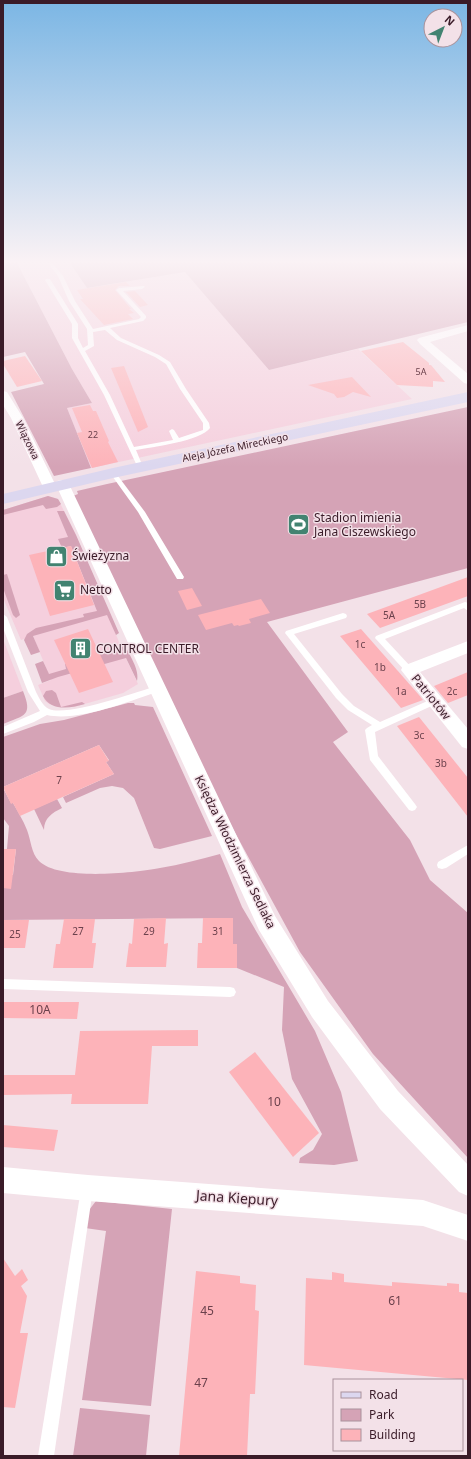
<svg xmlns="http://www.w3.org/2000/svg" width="471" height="1459" font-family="'Noto Sans',sans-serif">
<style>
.built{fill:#f5cfdd}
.green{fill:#d5a3b6}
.building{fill:#fdb3b9}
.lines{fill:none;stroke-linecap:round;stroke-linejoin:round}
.lane{fill:#fff;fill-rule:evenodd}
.street{fill:#fff;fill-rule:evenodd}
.secondary{fill:#dcd7ef;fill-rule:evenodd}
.labels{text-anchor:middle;stroke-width:3;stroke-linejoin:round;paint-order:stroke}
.far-number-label{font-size:9px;fill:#6b414c}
.far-street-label{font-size:10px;fill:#3a1b28;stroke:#f3e1e8}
.number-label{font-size:10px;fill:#6b414c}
.poi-label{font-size:12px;fill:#3a1b28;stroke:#f3e1e8;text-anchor:start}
.street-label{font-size:12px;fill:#3a1b28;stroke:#f3e1e8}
.near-number-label{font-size:12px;fill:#6b414c}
.near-street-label{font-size:14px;fill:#3a1b28;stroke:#f3e1e8}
</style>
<rect width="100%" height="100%" fill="#f3e1e8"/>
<g class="built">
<path d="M17,263h53l17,25 98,-16 84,98 89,-21 54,50 -321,69 -24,-60 25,-5 -20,-34z"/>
<path d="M48,496l10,3 18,36 47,117 15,32 -15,9 -49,14h-16l-9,-3 -4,-3 -7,-16 13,-5 -2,-5 -16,-39 -12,4 -18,-42v-88z"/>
<path d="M3,639l20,52 -20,7z"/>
</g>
<g class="green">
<path d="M3,263h14l55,106 20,34 -25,5 24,60 -37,8 -43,-84 33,-8 -19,-32 -22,5z"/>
<path d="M70,263h398v59l-199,48 -84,-98 -98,16z"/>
<path d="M468,407v161l-201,54 81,110 -15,10 77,98 20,40 38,33v245l-95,-104 -73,-102 -74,-136 -153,-320 5,-2 -1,-3 30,-7z"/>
<path d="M48,496l10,3 3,5 -4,3 -11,2 -3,-4 -40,10v-5z"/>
<path d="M57,511h7l12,24 43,98 -3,2 -9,-20 -74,21 7,16 -9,3 -7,-15 3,-6 9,-6 48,-11 -1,-3 14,-3 -26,-65 -9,2 -4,-9 10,-2z"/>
<path d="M7,574l13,41 -4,3 -3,-3 -10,-27v-13z"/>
<path d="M123,643l1,1c5,10 16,26 13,37l-11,-23 -68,19 -16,6 -7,-19 8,-3 6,13 17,-5 -1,-5 41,-12 2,2 11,-3v2l4,-1 -3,-8z"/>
<path d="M52,690l4,3 5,14 21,-5 3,2c-14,4 -34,8 -42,-8l3,-5z"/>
<path d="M23,691c10,25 2,24 -20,33v-26z"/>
<path d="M128,703h6l1,2 18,2 59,129 -52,13 -6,-1 -20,-50 -11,-10 -11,-2 -12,2 -34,15 -3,-6 51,-23 -8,-12 3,-2 -10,-15 -96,42v-50l37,-13 24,-4z"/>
<path d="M3,788l8,15h2c5,9 10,17 14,27 4,10 4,23 12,31 20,20 94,12 121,7 20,-3 40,-9 60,-14l22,53 73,124 26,61 17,69 -24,4 -35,-2 1,-5 13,-8 9,-16 -30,-55 -10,-49 2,-43 -47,-19v-24h-4l-1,-26 -229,2v-45h10l3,-26h-9l2,-23 -6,-8z"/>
<path d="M57,799l5,9c-10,5 -18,10 -18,22l-10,-21z"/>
<path d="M96,1201l76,8 -21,197 -69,-6 24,-169 -21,-3 4,-18z"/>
<path d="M80,1408l70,7 -4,41h-73z"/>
</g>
<g class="building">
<path d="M126,282l4,4h-11l-4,4 16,19h-2l5,4 -6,1 5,5 -29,6 -24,-26h3l-6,-9z"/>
<path d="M135,291l13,14 -8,2 -14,-15z"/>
<path d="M403,342l26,21v2h2l14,17 -12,-1v6l-36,-2 -36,-34z"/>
<path d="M25,356l17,25 -25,6 -14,-23v-3z"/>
<path d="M124,366l24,61 -10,5 -27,-64z"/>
<path d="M352,377l19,20 -18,-5 -9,5 -7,1 -3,-4 -26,-9z"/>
<path d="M90,405l3,6h3l13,30 -1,1 10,20 -26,6 -15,-35 5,-1 -10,-24z"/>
<path d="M71,546l23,59 -44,11 -21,-61z"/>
<path d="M468,577v19l-88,32 -13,-14z"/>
<path d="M192,588l10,18 -15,4 -9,-19z"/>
<path d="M261,599l9,14 -21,6 2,4 -12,3 -1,-1 -4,1 -2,-3 -26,7 -8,-15z"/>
<path d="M88,629l25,53 -34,11 -25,-53z"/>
<path d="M361,629l58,66 4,5 -22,8 -61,-72z"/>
<path d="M468,672v23l-20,8 -14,-17z"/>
<path d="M419,717l49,61v39l-71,-91z"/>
<path d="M99,745l10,16 -3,1 8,12 -94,42 -7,-13 -2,1 -8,-17z"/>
<path d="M3,849h13l-5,40 -8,-1z"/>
<path d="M166,918l-2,26 4,-1 -2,24h-40l3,-24 3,1 2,-25z"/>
<path d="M203,918h30v26h4v24h-40l1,-25h4z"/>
<path d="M64,919h31l-3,24h4l-3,25h-40l3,-24h4z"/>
<path d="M3,920h26l-4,28h-22z"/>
<path d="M3,1002h76l-2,17 -74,-1z"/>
<path d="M198,1030v16h-46l-4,58h-77l1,-10 -69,1v-20h72l5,-44z"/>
<path d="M255,1052l64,81 -26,24 -64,-85z"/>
<path d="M3,1125l55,5 -4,21 -51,-4z"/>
<path d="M3,1258l12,18 7,-7 6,11 -7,6 6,10 -7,37h8l-13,75 -12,-1z"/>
<path d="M196,1271l44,5v7l16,2 -1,25 4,1 -4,83h-5l-3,62h-68z"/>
<path d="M332,1272l12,2v8l48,4v-4l55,4v-3l12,1v8l9,1v87l-164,-15 2,-87 26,2z"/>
</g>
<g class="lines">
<g class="lane">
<path d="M48,263h4l11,13 12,25 18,28 46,-10 2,-2 -25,-27 3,-2 25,-2 1,1 -3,2 -19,2 23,25v2l-3,3 -33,7 11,10 38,17 11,7 16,27 23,34 1,5c-9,13 -58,19 -74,22l7,17 -1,1h-4l-34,-73 -32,-57v-14l-27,-44 1,-1h4l28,45v14l5,10 5,-3 -1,-16 -18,-28 -11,-25zM105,330l12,10 38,17 11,7 14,25 23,34v7l-24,8 -5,-8 -2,-1 -3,2 4,9 -39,7 -24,-52 -25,-44 9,-5 -1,-14z"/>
<path d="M113,471l2,1 30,40 39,65 -1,2h-6l-39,-67 -28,-39z"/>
<path d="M465,602l3,1v8l-4,-3 -79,31 27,29 1,2 -1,2h-6l-31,-34 1,-2z"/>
<path d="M343,613l3,1 1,2 -1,2 -52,16 48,60 12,12 26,16 52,-23 3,-1 4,3 -1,2 -63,29 3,24 37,48 2,3 -2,3 -3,1 -3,-1 -39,-50 -5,-30 2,-2 5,-3 -24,-15 -12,-12 -51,-65 1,-2z"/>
<path d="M3,614l4,3 29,75c3,6 7,14 13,17 18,8 87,-17 108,-23l4,3 -1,2c-30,10 -82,31 -113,24l-13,7 -31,12v-7l37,-16 -12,-19 -25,-64z"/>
<path d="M468,845v9l-22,14 -4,1 -4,-1 -1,-3 1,-3z"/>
<path d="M3,979l227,8 4,1 2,4 -2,4 -4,1 -227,-8z"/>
<path d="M87,1183l5,1 1,5 -39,267h-16l43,-267 1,-5z"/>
</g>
<g class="street">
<path d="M468,325v6l-38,11 38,32v10l-4,-1 -44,-39 -3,-4 2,-2z"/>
<path d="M3,391l4,1 16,26 32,66 2,-3 5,-1 5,1 2,3 206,432 53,85 70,90 70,74v31l-9,-4 -79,-83 -68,-92 -53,-87 -202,-443 -2,3 -5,1 -5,-1 -2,-3 -32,-69 -8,-13z"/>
<path d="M468,641v12l-48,19 48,57v20l-6,-2 -61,-77 2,-4z"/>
<path d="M3,1167l85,8 335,25 45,15v26l-45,-15 -335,-25 -85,-8z"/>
</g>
<path class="secondary" d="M468,392v10l-355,76 -110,26v-10l110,-26z"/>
</g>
<linearGradient id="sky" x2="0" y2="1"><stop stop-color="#7bb6e4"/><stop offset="0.56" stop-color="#faf2f5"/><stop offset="1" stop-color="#faf2f5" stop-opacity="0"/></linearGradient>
<rect width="471" height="467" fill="url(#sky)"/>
<defs>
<symbol id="stadium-square" viewBox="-11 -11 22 22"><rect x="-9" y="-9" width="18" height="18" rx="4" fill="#428371" stroke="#f3e1e8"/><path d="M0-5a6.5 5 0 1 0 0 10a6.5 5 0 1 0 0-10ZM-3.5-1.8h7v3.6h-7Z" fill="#fff"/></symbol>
<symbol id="shop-square" viewBox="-11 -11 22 22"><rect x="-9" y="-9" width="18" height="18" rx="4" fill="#428371" stroke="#f3e1e8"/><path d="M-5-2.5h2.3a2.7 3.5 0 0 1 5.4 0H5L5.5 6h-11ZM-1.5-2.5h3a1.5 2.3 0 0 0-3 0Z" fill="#fff"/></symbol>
<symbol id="supermarket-square" viewBox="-11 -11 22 22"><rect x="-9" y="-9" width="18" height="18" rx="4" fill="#428371" stroke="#f3e1e8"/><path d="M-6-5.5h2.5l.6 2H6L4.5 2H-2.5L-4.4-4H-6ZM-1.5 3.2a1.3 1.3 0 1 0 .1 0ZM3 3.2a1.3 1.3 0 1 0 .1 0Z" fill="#fff"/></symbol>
<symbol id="building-square" viewBox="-11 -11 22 22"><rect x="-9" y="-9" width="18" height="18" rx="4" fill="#428371" stroke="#f3e1e8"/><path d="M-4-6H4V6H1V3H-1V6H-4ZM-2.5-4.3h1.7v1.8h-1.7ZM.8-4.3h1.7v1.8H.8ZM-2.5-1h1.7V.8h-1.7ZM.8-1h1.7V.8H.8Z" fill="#fff"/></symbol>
</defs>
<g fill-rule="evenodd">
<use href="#stadium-square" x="286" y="512" width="25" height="25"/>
<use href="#shop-square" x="44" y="544" width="25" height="25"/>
<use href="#supermarket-square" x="52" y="578" width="25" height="25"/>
<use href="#building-square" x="68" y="636" width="25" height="25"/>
</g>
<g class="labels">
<g class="far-number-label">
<text x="421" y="375">5A</text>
<text x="93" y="438">22</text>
</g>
<g class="far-street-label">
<text transform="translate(28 440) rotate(64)" y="4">Wiązowa</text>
<text transform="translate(235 447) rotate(-12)" y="4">Aleja Józefa Mireckiego</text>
</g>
<g class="number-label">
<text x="420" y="608">5B</text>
<text x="389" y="619">5A</text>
<text x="360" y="648">1c</text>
<text x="380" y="671">1b</text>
<text x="401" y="695">1a</text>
<text x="452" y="695">2c</text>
<text x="419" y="739">3c</text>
<text x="441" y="767">3b</text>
<text x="59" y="784">7</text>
<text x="78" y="935">27</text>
<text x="149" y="935">29</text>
<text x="218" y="935">31</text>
<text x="15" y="938">25</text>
</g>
<g class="poi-label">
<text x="314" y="522">Stadion imienia<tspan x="314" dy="14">Jana Ciszewskiego</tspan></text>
<text x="72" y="560">Świeżyzna</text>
<text x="80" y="594">Netto</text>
<text x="96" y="653">CONTROL CENTER</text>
</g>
<g class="street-label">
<text transform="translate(431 697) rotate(51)" y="4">Patriotów</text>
<text transform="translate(235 852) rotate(64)" y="4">Księdza Włodzimierza Sedlaka</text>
</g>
<g class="near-number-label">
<text x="40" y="1014">10A</text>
<text x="274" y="1106">10</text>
<text x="395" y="1305">61</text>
<text x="207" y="1315">45</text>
<text x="201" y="1387">47</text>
</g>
<g class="near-street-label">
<text transform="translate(237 1198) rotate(4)" y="5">Jana Kiepury</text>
</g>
</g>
<rect width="471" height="1459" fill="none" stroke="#3a1b28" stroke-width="8"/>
<rect x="333" y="1379" width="130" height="72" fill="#f3e1e8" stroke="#a9929b"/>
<rect x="341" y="1392" width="20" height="6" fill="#dcd7ef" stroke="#a9929b"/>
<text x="369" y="1399" font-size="12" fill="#3a1b28">Road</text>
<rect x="341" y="1409" width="20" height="12" fill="#d5a3b6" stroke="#a9929b"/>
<text x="369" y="1419" font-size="12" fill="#3a1b28">Park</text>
<rect x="341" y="1429" width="20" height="12" fill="#fdb3b9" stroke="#a9929b"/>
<text x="369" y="1439" font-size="12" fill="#3a1b28">Building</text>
<g transform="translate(443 28) rotate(42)"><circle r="19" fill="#f3e1e8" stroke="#a9929b"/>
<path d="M0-3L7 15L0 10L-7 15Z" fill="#428371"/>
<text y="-6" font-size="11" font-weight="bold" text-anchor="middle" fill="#3a1b28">N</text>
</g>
</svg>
